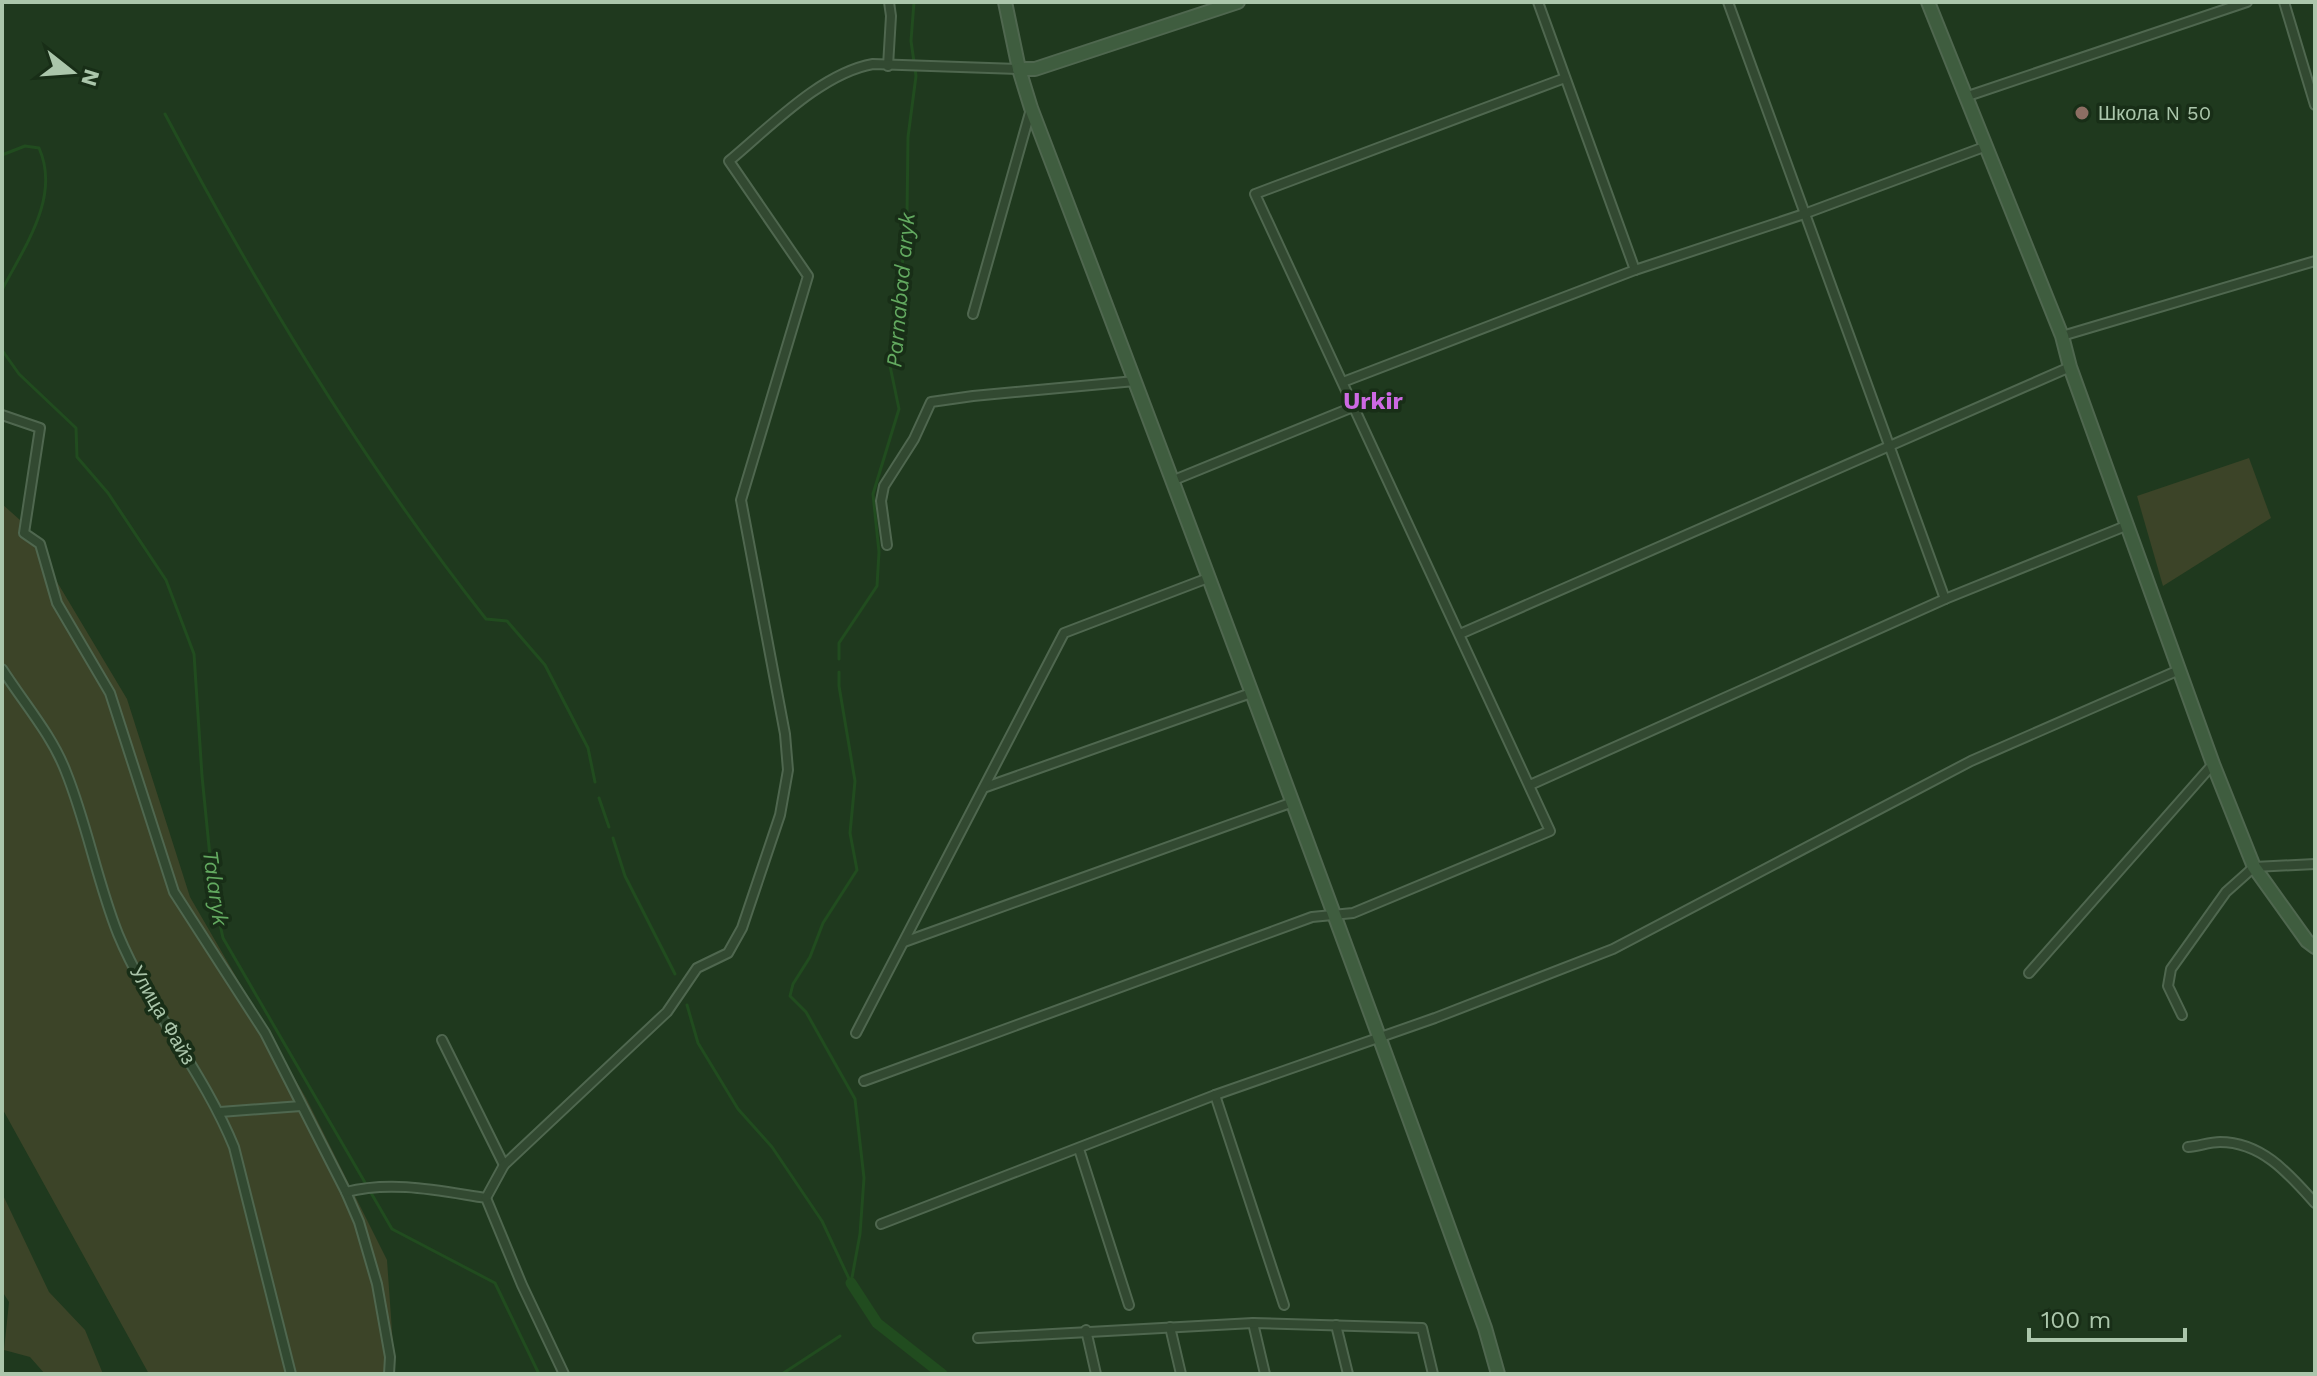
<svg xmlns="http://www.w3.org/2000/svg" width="2317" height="1376" font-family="'Work Sans',sans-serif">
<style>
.green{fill:#3c4428}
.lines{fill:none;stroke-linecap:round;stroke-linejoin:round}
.stream{stroke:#214c1f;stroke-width:3}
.canal{stroke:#214c1f;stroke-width:11}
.street-casing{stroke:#4f674f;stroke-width:12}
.secondary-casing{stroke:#4f674f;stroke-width:16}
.street{stroke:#324931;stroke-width:8}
.secondary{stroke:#3f5d3f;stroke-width:12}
.education-dot{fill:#8d6e63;stroke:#182e17;stroke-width:3}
.labels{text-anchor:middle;stroke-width:7;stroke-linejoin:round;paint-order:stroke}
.poi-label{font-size:20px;fill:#abc6ab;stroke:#182e17;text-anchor:start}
.street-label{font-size:20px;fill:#abc6ab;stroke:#182e17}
.water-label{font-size:22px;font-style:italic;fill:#63aa60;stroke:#182e17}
.quarter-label{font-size:24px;font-weight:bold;fill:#cd69e3;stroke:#182e17}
</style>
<rect width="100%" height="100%" fill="#1f391e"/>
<g class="green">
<path d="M2249,458l22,60 -108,68 -26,-90z"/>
<path d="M2,504l18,16 107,179 63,198 116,201 81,162 8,114h-246l-147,-266z"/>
<path d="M2,1193l47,99 36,38 18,44h-58l-15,-17 -26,-7 5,-48 -7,-11z"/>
</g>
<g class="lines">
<g class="stream">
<path d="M165,114c93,176 198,349 321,505l21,2 38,44 43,83 7,34"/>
<path d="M2,155l23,-9 14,2c22,49 -15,99 -37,142"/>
<path d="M2,350l17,24 57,54 1,29 31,36 58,87 28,74 8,122 12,121 9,41 169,291 103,54 44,91"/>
<path d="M839,659v-16l38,-57 2,-34 -6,-58 26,-85 -10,-48 8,-41 10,-105 1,-78 8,-61 -5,-35 3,-39"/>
<path d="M839,672v14l16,95 -5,52 7,37 -34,53 -13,34 -17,27 -3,12 16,16 49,87 9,79 -4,56 -9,49"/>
<path d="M599,798l10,29"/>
<path d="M613,838l12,38 50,98"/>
<path d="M687,1005l11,38 40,66 34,38 50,74 29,62"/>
<path d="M782,1374l58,-38"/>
</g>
<path class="canal" d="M851,1283l26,40 65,51"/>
<defs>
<g id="street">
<path d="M1538,2l97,268"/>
<path d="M1728,2l217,597"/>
<path d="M2284,2l31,103"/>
<path d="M888,66l3,-50 -2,-14"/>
<path d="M1965,97l282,-95"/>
<path d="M973,314l58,-205"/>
<path d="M2062,336l253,-75"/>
<path d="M1343,382l292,-112 169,-56 180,-67"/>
<path d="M2,415l38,13 -16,105 16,11 17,59 53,90 64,199 91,141 81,159 13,30 18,62 13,73 -1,17"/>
<path d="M1174,480l179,-73"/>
<path d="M887,545l-6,-44 3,-15 30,-47 17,-37 42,-6 162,-15"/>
<path d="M1460,634l610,-267"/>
<path d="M2,669c21,33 50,66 64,103 21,52 31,109 52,162 31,75 85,137 116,213l57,227"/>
<path d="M1530,785l415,-186 183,-74"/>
<path d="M986,787l265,-94"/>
<path d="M904,942l389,-140"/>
<path d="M2029,973l184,-209"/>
<path d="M2182,1015l-14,-29 3,-17 55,-77 28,-25 61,-3"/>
<path d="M856,1033l208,-400 144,-55"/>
<path d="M442,1040l62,125"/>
<path d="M864,1081l448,-164 41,-4 197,-82 -295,-637 310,-116"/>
<path d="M1215,1095l69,210"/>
<path d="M220,1112l81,-6"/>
<path d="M2188,1147c11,-1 22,-5 32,-5 42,0 69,32 95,61"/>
<path d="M1079,1149l50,156"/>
<path d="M346,1192c47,-12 94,-1 140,6l36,87 42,89"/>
<path d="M486,1198l18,-33 163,-153 30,-44 31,-15 14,-25 38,-113 8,-45 -3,-36 -44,-234 67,-224 -79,-115c40,-33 92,-88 144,-97l146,5"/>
<path d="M881,1224l334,-129 220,-77 178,-69 358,-188 208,-91"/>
<path d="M1253,1323l12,51"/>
<path d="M1336,1325l12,49"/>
<path d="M1170,1327l11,47"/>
<path d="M1086,1330l10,44"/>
<path d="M978,1338l275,-15 169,5 11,46"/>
</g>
<g id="secondary">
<path d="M1005,2l14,67 12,39c155,406 307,812 454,1220l13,46"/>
<path d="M1928,2l134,334 8,31 143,397 41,103 53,74 8,6"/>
<path d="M1019,69h16l203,-67"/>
</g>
</defs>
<use href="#street" class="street-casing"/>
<use href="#secondary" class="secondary-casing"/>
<use href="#street" class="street"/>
<use href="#secondary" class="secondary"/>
</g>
<circle class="education-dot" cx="2082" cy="113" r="8"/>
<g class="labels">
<g class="poi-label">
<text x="2098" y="120">Школа N 50</text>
</g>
<g class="street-label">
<text transform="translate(163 1015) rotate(60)" y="7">Улица Файз</text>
</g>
<g class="water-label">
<text transform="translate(900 290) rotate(-85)" y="8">Parnabad aryk</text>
<text transform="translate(216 888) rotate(82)" y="8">Talaryk</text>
</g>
<g class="quarter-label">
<text x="1373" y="409">Urkir</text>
</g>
</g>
<rect width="2317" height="1376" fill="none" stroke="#abc6ab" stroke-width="8"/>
<g transform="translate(72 72) rotate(107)" stroke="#182e17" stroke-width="6" paint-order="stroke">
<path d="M0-6L14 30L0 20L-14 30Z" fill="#abc6ab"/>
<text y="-12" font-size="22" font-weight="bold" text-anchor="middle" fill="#abc6ab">N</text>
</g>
<path d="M2029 1328v12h156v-12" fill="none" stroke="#abc6ab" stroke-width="4"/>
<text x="2041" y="1328" font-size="24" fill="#abc6ab" stroke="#182e17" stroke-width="6" paint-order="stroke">100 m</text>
</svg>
